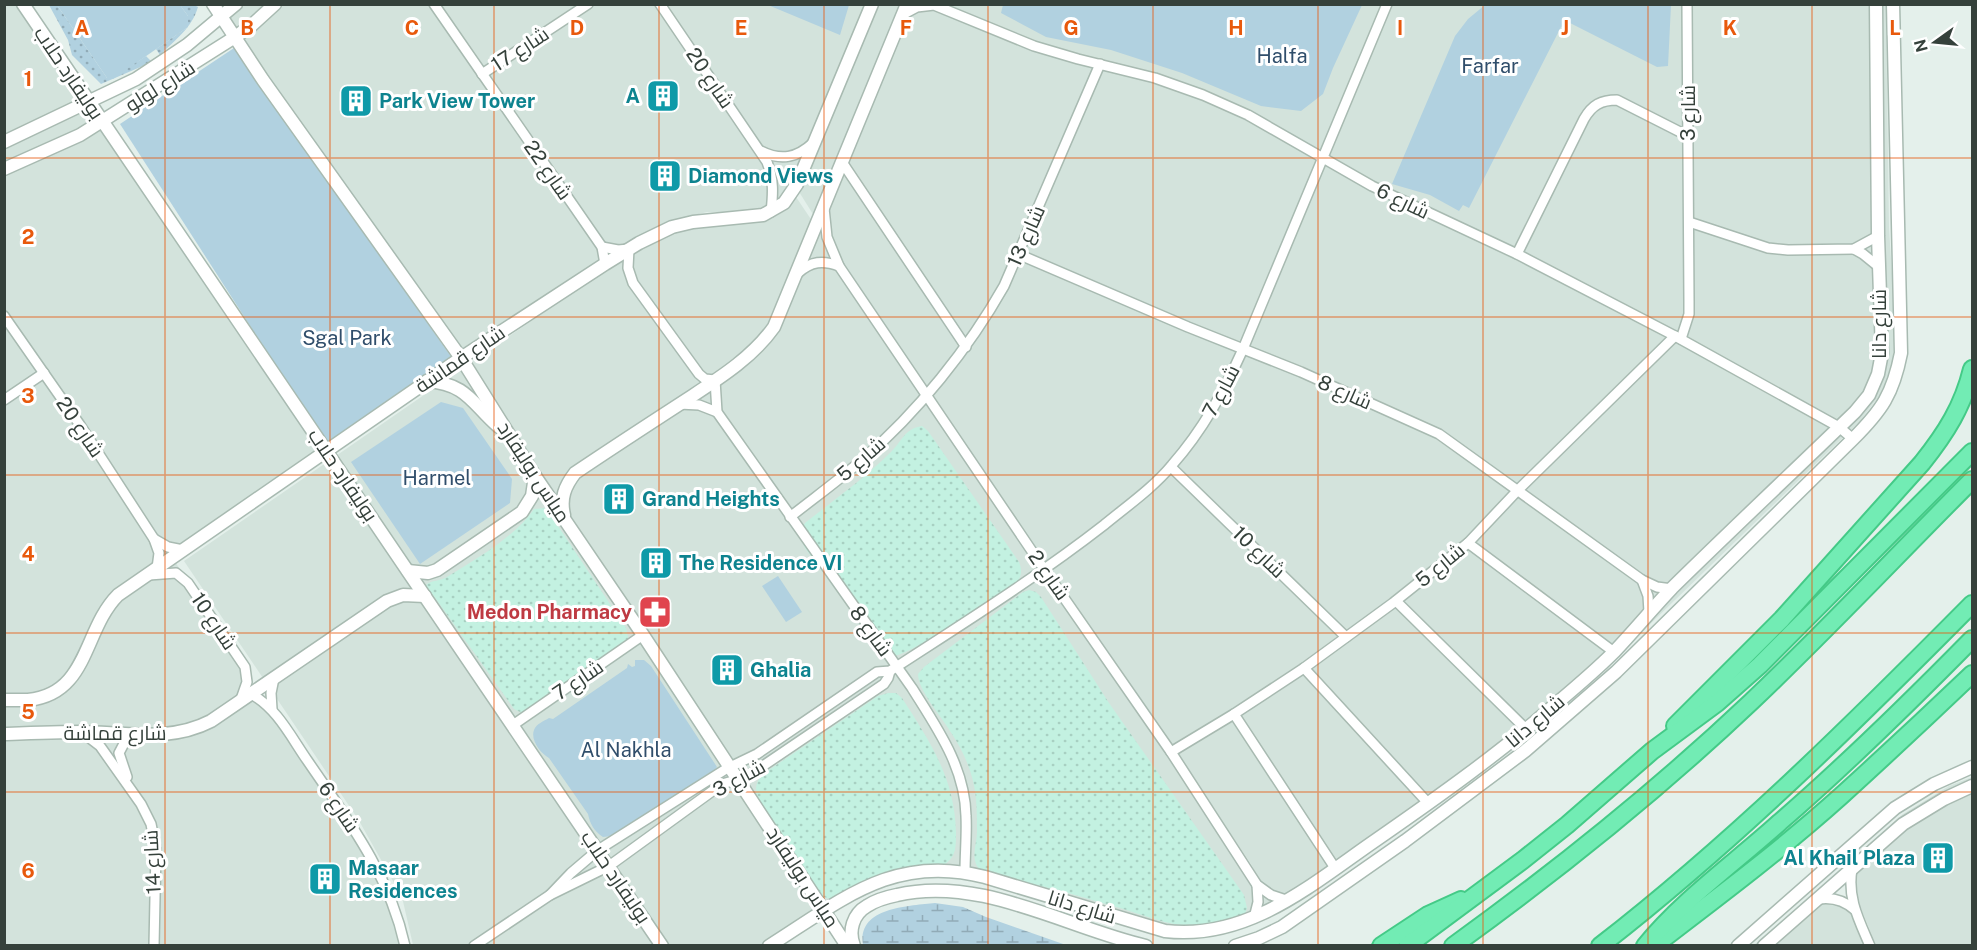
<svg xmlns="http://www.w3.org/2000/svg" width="1977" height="950" font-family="'Public Sans',Cairo,sans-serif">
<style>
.residential{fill:#d3e3dc}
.green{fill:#b1d1e0}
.wetland{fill:url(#wetland-marsh)}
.sand{fill:url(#sand-dots)}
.garden{fill:url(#garden-dots)}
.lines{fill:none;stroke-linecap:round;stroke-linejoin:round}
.minor-casing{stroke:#a8bab1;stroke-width:12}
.tertiary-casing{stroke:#a8bab1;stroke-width:15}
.motorway-casing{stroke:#44ca87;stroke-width:20}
.minor{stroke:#fff;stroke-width:9}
.tertiary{stroke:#fff;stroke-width:12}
.motorway{stroke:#72ecb4;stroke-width:16}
.grid{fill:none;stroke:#e8590c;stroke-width:1.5;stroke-opacity:0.55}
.labels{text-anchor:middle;stroke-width:6;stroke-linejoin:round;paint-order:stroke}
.street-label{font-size:20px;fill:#35413b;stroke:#fff}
.park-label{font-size:20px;fill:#304e6b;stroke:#fff}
.culture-label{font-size:20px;font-weight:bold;fill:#0d838f;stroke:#fff;text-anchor:start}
.health-label{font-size:20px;font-weight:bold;fill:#be3a42;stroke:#fff;text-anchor:end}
.grid-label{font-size:20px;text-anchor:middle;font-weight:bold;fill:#e8590c;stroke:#fff;stroke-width:6;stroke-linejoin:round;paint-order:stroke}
</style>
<defs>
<pattern id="wetland-marsh" width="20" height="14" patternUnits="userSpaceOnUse" patternTransform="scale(1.5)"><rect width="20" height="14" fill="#b1d1e0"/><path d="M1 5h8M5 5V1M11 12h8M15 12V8" fill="none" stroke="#91abb7"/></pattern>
<pattern id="sand-dots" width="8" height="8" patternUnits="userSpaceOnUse" patternTransform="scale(1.5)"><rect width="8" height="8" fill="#c3f1e1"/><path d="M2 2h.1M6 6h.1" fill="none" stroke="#a8d0c2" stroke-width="1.8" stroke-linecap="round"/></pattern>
<pattern id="garden-dots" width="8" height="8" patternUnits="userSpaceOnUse" patternTransform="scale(1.5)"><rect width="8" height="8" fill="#b1d1e0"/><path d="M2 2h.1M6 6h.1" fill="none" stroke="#91abb7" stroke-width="1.8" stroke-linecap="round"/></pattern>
</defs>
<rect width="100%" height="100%" fill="#e4f0eb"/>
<g class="residential">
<path d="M18,4l308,452 -152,104 96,153 81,117 25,45 20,46 5,24h-396l-1,-940z"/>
<path d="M213,5h1673l3,223 6,92 -2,41 -10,30 -23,30 -279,270 -123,96 -207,137 -42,13 -50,-2 -196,-58 -36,-4 -41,9 -52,27 -59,36h-362l-11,-48 -44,-78 -174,-258 428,-296 61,-38 115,-21 8,-9 475,706 -20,-39 -319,-469 -91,-136 -45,-72 -26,19 -15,6h-48l-33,8 -28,15 -183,124z"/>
<path d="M1972,777v168h-96l-19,-46 -2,-18 2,-26 46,-41 46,-28z"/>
<path d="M1808,900l30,4 13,8 15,33 -113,1z"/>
</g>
<g class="green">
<path d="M57,5h123l8,11v11l-75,52 -6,-1z"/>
<path d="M768,5l81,-1v1l-9,30z"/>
<path d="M1003,5l359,-1v1l-29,63 -10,26 -22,17 -40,-5 -79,-33 -71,-23 -65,-13 -45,-24z"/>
<path d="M1485,5h186l-3,61 -11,1 -87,-44 -9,4 -92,181 -6,-3 -4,6 -29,-16 -38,-11 63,-148 13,-17z"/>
<path d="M234,48l218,310 -125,87 -207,-321z"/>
<path d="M441,402l22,6 49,71 -2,24 -90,61 -69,-102z"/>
<path d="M778,576l24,36 -16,10 -24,-36z"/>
<path d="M635,660h9l7,6 66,101 -3,4 -102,65 -9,1c-9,-6 -13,-13 -15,-23l-39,-56c-8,-4 -19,-18 -15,-28 2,-6 10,-9 15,-12l4,1 74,-51 1,-4 4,3 3,-1z"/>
</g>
<path class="wetland" d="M935,903l28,4 23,10 80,28h-203c-6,-38 46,-39 72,-42z"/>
<g class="sand">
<path d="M922,426l6,5 91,131c3,8 3,13 -2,21 -18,12 -109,74 -124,73 -5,-1 -11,-6 -15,-9l-73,-99c-5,-10 -5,-16 0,-25 29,-23 60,-45 86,-71 12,-12 13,-23 31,-26z"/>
<path d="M546,508l80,120 2,9v8l-102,70 -12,-6 -88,-124c5,-5 15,-4 21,-8 28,-17 69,-41 87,-68z"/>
<path d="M1029,590l7,2 5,5 68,106 135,192 3,13 -2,6c-13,7 -38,13 -54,12 -25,-1 -47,-11 -71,-18 -45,-13 -89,-26 -134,-34 -5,-3 -8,-5 -10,-10 -4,-10 1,-22 1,-32 0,-17 0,-35 -4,-51 -4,-17 -12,-33 -21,-47 -9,-16 -34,-43 -34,-60l6,-7 99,-75z"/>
<path d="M888,693h8l6,5c28,44 53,80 54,135 0,16 0,26 -16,34l-110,32 -9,-3 -8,-7 -56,-92c-2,-10 -1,-15 6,-23l115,-78z"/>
</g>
<g class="garden">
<path d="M49,5h8l50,73h6l33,-22 6,6 -51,22 -29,-29 -4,-15z"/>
<path d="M180,5h14l4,2c-6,21 -23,33 -38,48l-4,-6 32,-22v-11z"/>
</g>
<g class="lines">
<defs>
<g id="minor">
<path d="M434,4l168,243 3,17"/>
<path d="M660,4l107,158c7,18 6,32 4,50"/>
<path d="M902,15l15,-8 17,-2 100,41 44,13 77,19 48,17 45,20 124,71 145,68 158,82 164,91 14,12"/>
<path d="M482,74l106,-70"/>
<path d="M761,151c20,10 36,7 52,-8"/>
<path d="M842,162l124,185"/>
<path d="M824,208l3,29 12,29 205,303 127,183 86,133 14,10 15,5"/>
<path d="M1689,222l79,26 20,2 66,-1 24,-13"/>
<path d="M602,247l16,3 11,-1 -1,19 5,15 66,91 6,5 10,1 2,32 195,276c25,40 53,79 54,128 1,18 -1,37 -1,56"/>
<path d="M1854,249l9,5 16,13"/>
<path d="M1018,254l170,73 113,45 138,62 203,146 15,7 15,2"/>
<path d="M1517,254l67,-135c8,-14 17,-19 33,-19l71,36"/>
<path d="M798,273c13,-12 25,-13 41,-7"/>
<path d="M4,316l76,109 74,114 5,14 -2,15"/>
<path d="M1681,339l8,-25v-13l-2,-297"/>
<path d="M4,400l40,-27"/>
<path d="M679,404l20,1 18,7"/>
<path d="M1171,467l175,170"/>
<path d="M790,517c24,-19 49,-37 72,-57 55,-47 107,-112 142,-174l96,-222"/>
<path d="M154,539l14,8 15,3"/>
<path d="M1468,543l146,109"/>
<path d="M149,575l27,-2 12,10 57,84 2,15 -7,20"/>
<path d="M1642,580l6,16 1,16"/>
<path d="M1396,601l130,128"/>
<path d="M1304,668l124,135"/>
<path d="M251,694c26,14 40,43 56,66 41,60 82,113 98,186"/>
<path d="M272,709l-1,-16 3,-15"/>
<path d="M1234,714l101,154"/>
<path d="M513,725l130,-90"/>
<path d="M83,733l17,13 41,58 10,20 5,25 -2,97"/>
<path d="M1171,752l63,-38 70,-46 89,-65 75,-60 50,-53 157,-154"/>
<path d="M127,777l-8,-24 10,-19"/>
<path d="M1852,869c-5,29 7,51 18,77"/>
<path d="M550,895l21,-22 27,-23 128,-81 31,-15 120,-82 13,-1c72,-47 146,-93 214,-146 23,-19 49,-37 68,-60 31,-35 52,-74 71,-116l144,-345"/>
<path d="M1819,899c14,-2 25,1 36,11"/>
<path d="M1254,918l4,-16 -1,-17"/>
<path d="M474,946l76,-51 59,-29 113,-82 21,-6 11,-6 130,-88 4,-6 2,-7"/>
</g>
<g id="tertiary">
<path d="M23,4l639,942"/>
<path d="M213,4l50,76 198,278 74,118 108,159 204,311"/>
<path d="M4,142l132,-63 51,-34 49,-41"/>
<path d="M4,169l76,-34 155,-98 17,-12 23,-21"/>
<path d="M427,381c41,3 45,23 72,46"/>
<path d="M564,515c-4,-17 1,-29 11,-42 37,-25 74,-49 111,-73 32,-21 66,-42 88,-73l133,-323"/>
<path d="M408,571l20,2 9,-3 85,-58 10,-16 3,-20"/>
<path d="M4,700c8,0 16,0 24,0 61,-6 55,-70 90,-105l343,-237 144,-94 34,-21 33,-16 21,-5 70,-7 21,-12 13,-19 75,-180"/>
<path d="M4,734c27,-1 53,-2 79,-2 43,1 88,10 128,-11l176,-120 16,-6 22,1"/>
<path d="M769,946c73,-46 125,-93 216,-69l180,54c83,10 147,-47 211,-91 62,-43 124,-87 181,-137 19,-16 39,-33 57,-51 20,-21 38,-43 58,-64 60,-59 122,-117 183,-176l14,-17 9,-21 4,-21 -4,-117 -2,-232"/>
<path d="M854,946c-6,-15 -1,-32 13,-40 9,-6 20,-9 30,-11 83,-20 170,33 249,51"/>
<path d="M1235,946l24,-8 23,-11 123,-86 120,-90 91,-79 237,-233c29,-29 40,-45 48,-86l-8,-349"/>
<path d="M1738,946l157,-138 39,-24 38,-17"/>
<path d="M1764,946l139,-122 41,-25 28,-13"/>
</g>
<g id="motorway">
<path d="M1675,726l107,-107 140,-156c24,-30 41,-57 50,-94"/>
<path d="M1655,945c63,-48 127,-96 186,-149 44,-40 88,-81 131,-122"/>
<path d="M1381,946l47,-31 33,-15"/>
<path d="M1407,946l116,-86 44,-35 85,-74 65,-48 43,-38 212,-213"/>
<path d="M1453,946c104,-75 205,-156 298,-244 76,-72 147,-148 221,-222"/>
<path d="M1600,946c134,-104 253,-222 372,-342"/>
<path d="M1645,946c37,-46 91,-84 135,-124 67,-58 130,-120 192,-183"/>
</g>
</defs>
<use href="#minor" class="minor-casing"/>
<use href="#tertiary" class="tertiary-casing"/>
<use href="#motorway" class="motorway-casing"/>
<use href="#minor" class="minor"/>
<use href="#tertiary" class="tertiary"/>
<use href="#motorway" class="motorway"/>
</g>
<path class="grid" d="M165,4v942M330,4v942M494,4v942M659,4v942M824,4v942M988,4v942M1153,4v942M1318,4v942M1483,4v942M1648,4v942M1812,4v942M4,158h1968M4,317h1968M4,475h1968M4,633h1968M4,792h1968"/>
<defs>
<symbol id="building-square" viewBox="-11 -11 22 22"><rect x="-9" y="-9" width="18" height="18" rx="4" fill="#0f9aa8" stroke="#fff"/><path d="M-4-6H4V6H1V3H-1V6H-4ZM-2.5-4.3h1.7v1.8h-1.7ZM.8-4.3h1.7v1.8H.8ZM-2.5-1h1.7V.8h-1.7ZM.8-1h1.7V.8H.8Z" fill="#fff"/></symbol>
<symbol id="pharmacy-square" viewBox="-11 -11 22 22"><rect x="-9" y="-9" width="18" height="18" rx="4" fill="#e0444e" stroke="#fff"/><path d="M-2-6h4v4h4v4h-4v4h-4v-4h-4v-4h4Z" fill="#fff"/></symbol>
</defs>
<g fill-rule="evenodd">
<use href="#building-square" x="644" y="77" width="38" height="38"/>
<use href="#building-square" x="337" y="82" width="38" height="38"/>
<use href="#building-square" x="646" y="157" width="38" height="38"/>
<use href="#building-square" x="600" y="480" width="38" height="38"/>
<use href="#building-square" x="637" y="544" width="38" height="38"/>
<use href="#pharmacy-square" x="636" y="593" width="38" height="38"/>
<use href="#building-square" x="708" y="651" width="38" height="38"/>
<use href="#building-square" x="1919" y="839" width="38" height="38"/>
<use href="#building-square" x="306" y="860" width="38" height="38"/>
</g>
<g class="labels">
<g class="street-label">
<text transform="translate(520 49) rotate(-33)" y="7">شارع 17</text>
<text transform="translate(69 73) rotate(56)" y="7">بوليفارد حلاب</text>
<text transform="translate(710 78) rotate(56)" y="7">شارع 20</text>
<text transform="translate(160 86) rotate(-32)" y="7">شارع لولو</text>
<text transform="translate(1688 113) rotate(-90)" y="7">شارع 3</text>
<text transform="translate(548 170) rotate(55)" y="7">شارع 22</text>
<text transform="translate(1403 201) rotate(26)" y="7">شارع 6</text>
<text transform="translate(1026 236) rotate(-66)" y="7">شارع 13</text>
<text transform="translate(1879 324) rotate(-90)" y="7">شارع دانا</text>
<text transform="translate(460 359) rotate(-34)" y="7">شارع قماشة</text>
<text transform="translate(1221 391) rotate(-62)" y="7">شارع 7</text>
<text transform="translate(1345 392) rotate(24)" y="7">شارع 8</text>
<text transform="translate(80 427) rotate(56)" y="7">شارع 20</text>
<text transform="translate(861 459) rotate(-41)" y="7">شارع 5</text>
<text transform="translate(534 472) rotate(57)" y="7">مياس بوليفارد</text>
<text transform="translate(343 475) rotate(56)" y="7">بوليفارد حلاب</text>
<text transform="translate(1259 552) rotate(44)" y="7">شارع 10</text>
<text transform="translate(1440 565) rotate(-39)" y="7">شارع 5</text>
<text transform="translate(1049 575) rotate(55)" y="7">شارع 2</text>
<text transform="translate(214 621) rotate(56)" y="7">شارع 10</text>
<text transform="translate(871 631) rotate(54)" y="7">شارع 8</text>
<text transform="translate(578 680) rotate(-34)" y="7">شارع 7</text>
<text transform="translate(1535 721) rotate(-40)" y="7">شارع دانا</text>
<text x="115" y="740">شارع قماشة</text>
<text transform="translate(739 778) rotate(-28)" y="7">شارع 3</text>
<text transform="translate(339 807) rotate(56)" y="7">شارع 6</text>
<text transform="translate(152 862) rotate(-93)" y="7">شارع 14</text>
<text transform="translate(616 877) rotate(56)" y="7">بوليفارد حلاب</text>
<text transform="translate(803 877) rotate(57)" y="7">مياس بوليفارد</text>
<text transform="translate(1082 907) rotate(17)" y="7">شارع دانا</text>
</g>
<g class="park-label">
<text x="1282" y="63">Halfa</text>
<text x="1490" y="73">Farfar</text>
<text x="347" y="345">Sgal Park</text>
<text x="437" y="485">Harmel</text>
<text x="626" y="757">Al Nakhla</text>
</g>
<g class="culture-label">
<text x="640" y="103" text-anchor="end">A</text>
<text x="379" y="108">Park View Tower</text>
<text x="688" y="183">Diamond Views</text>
<text x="642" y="506">Grand Heights</text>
<text x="679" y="570">The Residence VI</text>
<text x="750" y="677">Ghalia</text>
<text x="1915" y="865" text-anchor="end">Al Khail Plaza</text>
<text x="348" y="875">Masaar<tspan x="348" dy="23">Residences</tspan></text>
</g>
<g class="health-label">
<text x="632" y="619">Medon Pharmacy</text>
</g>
</g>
<g class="grid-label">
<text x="82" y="35">A</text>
<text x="247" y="35">B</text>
<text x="412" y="35">C</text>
<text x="577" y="35">D</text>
<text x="741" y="35">E</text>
<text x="906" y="35">F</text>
<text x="1071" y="35">G</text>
<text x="1236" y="35">H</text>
<text x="1400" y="35">I</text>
<text x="1565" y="35">J</text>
<text x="1730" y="35">K</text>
<text x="1895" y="35">L</text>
<text x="28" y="86">1</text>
<text x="28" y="244">2</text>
<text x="28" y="403">3</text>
<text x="28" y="561">4</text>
<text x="28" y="719">5</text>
<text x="28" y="878">6</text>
</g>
<rect width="1977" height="950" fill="none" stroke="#35413b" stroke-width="12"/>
<g transform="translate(1935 42) rotate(255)" stroke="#ffffff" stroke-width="4.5" paint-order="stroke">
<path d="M0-4.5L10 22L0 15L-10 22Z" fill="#35413b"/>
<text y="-9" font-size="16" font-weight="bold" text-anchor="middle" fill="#35413b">N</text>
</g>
</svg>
